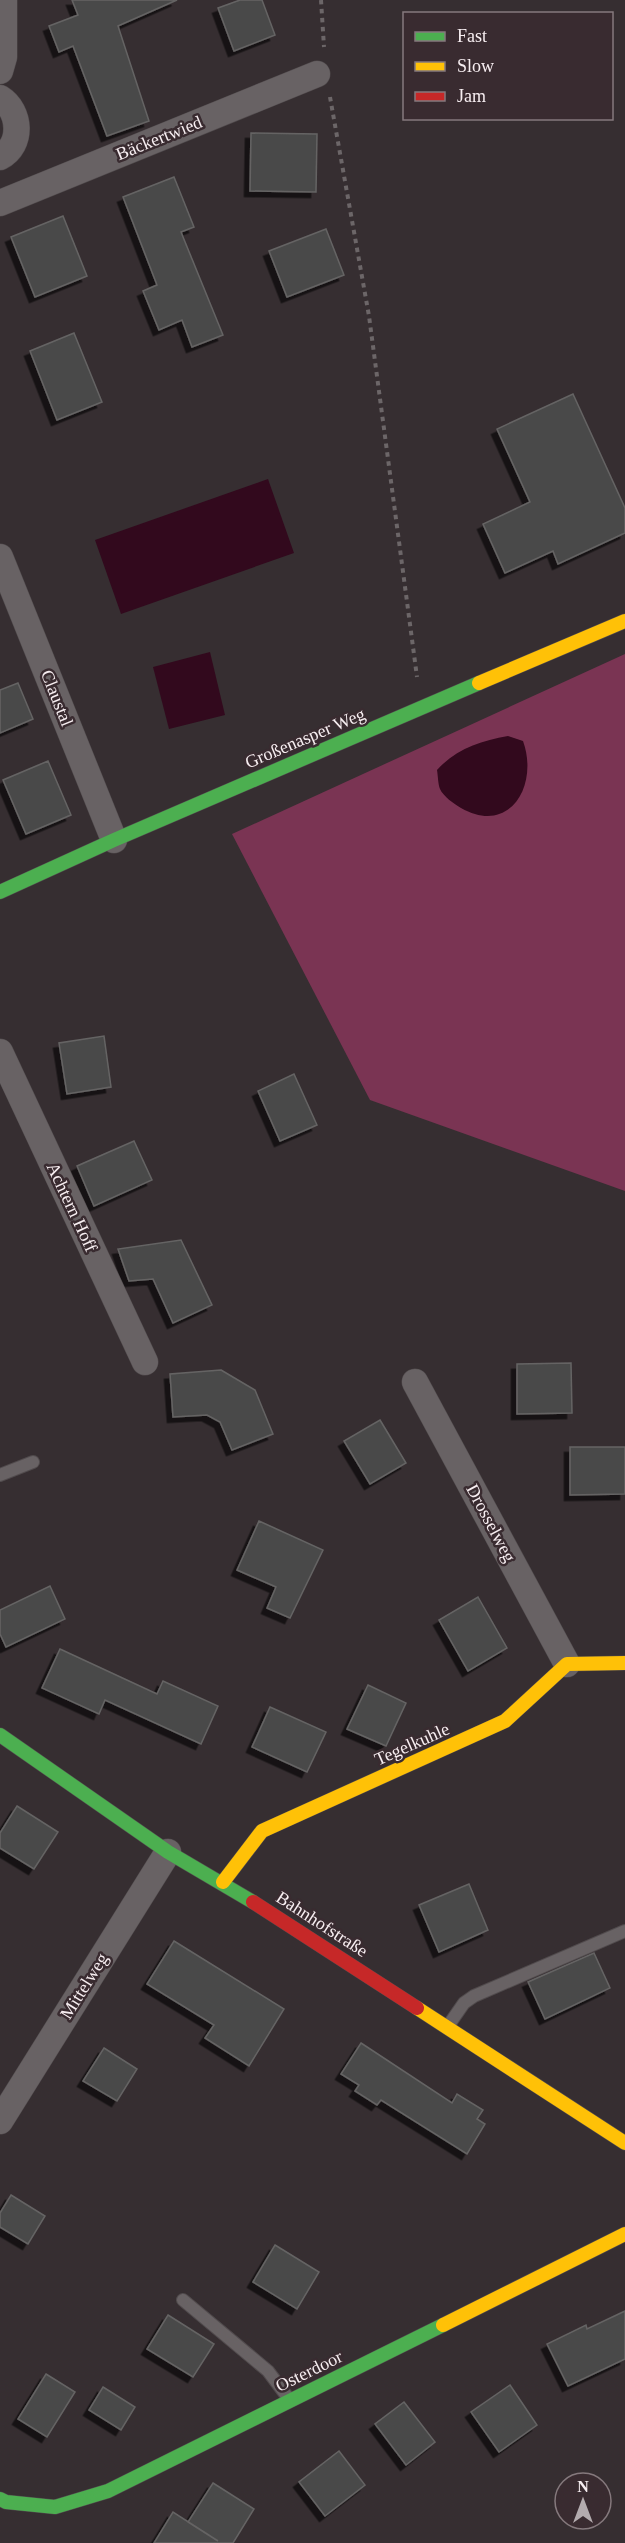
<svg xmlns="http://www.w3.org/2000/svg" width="625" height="2543" font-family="'Times New Roman',serif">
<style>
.green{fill:#7a3453}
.water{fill:#32091d}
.building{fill:#4a4a4a;stroke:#656464;stroke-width:1.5;filter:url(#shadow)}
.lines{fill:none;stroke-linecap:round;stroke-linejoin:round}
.lane-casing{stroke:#514b4d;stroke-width:14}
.street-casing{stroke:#514b4d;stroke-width:27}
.fast-casing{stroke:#514b4d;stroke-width:15}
.slow-casing{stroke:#514b4d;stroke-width:15}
.jam-casing{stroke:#514b4d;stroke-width:15}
.path{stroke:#6c6668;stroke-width:4;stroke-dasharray:4.5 4.5;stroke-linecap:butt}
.lane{stroke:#686264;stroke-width:12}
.street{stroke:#686264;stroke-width:26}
.fast{stroke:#4caf50;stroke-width:14}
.slow{stroke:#ffc107;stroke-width:14}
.jam{stroke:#c62828;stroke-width:14}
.labels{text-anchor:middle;stroke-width:5;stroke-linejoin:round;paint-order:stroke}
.street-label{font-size:18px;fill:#f7eef1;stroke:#392b30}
</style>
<defs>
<filter id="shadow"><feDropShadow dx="-5.5" dy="5.5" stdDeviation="0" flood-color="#0009"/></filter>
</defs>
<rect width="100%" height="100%" fill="#362e31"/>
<path class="green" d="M625,654v537l-255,-91 -138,-266z"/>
<g class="water">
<path d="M268,479l26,74 -173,61 -26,-74z"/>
<path d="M210,652l15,63 -56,14 -16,-62z"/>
<path d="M508,736l15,5c16,44 -13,95 -62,67 -7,-4 -18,-12 -21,-19 -2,-5 -2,-13 -3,-19 19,-21 43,-29 71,-34z"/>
</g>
<g class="building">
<path d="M72,0h105l-59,26 31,95 -42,15 -34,-90 -14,6 -10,-26 29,-11z"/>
<path d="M240,0h22l13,35 -41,16 -16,-43z"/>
<path d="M251,133l66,1 -1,58 -66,-1z"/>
<path d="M174,177l20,50 -13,5 42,103 -31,12 -10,-27 -23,10 -16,-39 14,-6 -34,-88z"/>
<path d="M63,216l24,60 -52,21 -24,-60z"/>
<path d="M326,229l18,46 -57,22 -18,-46z"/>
<path d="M74,333l28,69 -45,18 -27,-69z"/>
<path d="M573,394l52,114v25l-67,31 -5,-13 -48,22 -22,-49 47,-22 -33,-73z"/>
<path d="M18,683l15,36 -33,14v-43z"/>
<path d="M48,761l23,54 -45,19 -23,-54z"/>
<path d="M104,1036l7,51 -44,7 -8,-51z"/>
<path d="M294,1074l23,51 -37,16 -22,-50z"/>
<path d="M134,1141l18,39 -58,26 -17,-40z"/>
<path d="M181,1240l31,65 -39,18 -20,-44 -24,2 -11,-32z"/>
<path d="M571,1363l1,50 -55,1v-50z"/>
<path d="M221,1370l34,20 18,44 -41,16 -12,-28 -13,-7 -34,2 -3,-43z"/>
<path d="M380,1420l26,43 -36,21 -26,-43z"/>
<path d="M570,1447h55v47l-55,1z"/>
<path d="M259,1521l64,29 -33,68 -23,-10 9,-21 -39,-17z"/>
<path d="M50,1586l15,33 -59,28 -6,-13v-24z"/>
<path d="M478,1597l29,51 -39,23 -29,-51z"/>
<path d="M60,1649l97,45 6,-13 55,25 -17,38 -96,-44 -6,14 -57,-26z"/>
<path d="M368,1685l38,18 -20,43 -39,-17z"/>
<path d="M270,1707l56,25 -19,40 -55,-25z"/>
<path d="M17,1806l41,26 -24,37 -34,-21v-15z"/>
<path d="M469,1884l19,46 -49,22 -20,-47z"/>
<path d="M174,1941l110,68 -35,57 -44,-28 9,-13 -67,-41z"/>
<path d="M594,1953l16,35 -65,31 -17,-37z"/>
<path d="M361,2043l91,60 5,-9 26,16 -6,9 8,5 -18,30 -86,-54 -4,5 -22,-14 4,-6 -18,-11z"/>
<path d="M104,2048l33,21 -20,32 -34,-20z"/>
<path d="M11,2195l34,21 -17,28 -28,-17v-14z"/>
<path d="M275,2245l44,27 -22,37 -44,-27z"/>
<path d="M625,2311v48l-57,27 -21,-42 39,-19 1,4z"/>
<path d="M168,2315l46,29 -21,33 -46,-28z"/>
<path d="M46,2374l29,18 -28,45 -29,-18z"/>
<path d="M510,2385l27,40 -38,27 -28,-40z"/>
<path d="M103,2387l32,20 -14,23 -32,-20z"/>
<path d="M404,2402l31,40 -29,23 -31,-41z"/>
<path d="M339,2451l26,34 -40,31 -26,-34z"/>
<path d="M213,2483l41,26 -21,34h-79l19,-31 45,29 -30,-19z"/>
</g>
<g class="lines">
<defs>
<g id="lane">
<path d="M0,1475l33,-13"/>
<path d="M448,2026l16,-23 10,-7 151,-65"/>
<path d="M183,2300l85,71 21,28"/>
</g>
<g id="street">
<path d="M0,71l4,-14v-57"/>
<path d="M0,98c21,13 23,47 0,59"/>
<path d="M0,203l317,-129"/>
<path d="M0,557l114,283"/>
<path d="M0,1052l145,310"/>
<path d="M415,1382l152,282"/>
<path d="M0,2121l168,-269"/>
</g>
<g id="fast">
<path d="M0,892l114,-52 365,-157"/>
<path d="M0,1735l168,117 85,50"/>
<path d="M0,2499l6,3 49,5 53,-16 335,-166"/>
</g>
<g id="slow">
<path d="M479,683l146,-62"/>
<path d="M223,1882l39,-51 243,-110 62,-57 58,-1"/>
<path d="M417,2008l208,135"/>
<path d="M443,2325l182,-91"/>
</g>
<path id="jam" d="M253,1902l164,106"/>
</defs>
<use href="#lane" class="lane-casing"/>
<use href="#street" class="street-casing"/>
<use href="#fast" class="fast-casing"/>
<use href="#slow" class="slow-casing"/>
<use href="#jam" class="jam-casing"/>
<g class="path">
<path d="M321,0l3,47"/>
<path d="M330,97l39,219 48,361"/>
</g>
<use href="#lane" class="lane"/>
<use href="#street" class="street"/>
<use href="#fast" class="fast"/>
<use href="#slow" class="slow"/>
<use href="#jam" class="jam"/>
</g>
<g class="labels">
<g class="street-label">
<text transform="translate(159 138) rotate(-22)" y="6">Bäckertwied</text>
<text transform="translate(57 698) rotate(68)" y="6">Claustal</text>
<text transform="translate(305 738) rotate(-23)" y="6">Großenasper Weg</text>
<text transform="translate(72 1207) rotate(65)" y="6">Achtern Hoff</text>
<text transform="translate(491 1523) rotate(62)" y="6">Drosselweg</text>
<text transform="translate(412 1744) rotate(-24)" y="6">Tegelkuhle</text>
<text transform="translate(322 1924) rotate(33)" y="6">Bahnhofstraße</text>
<text transform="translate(84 1986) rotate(-58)" y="6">Mittelweg</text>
<text transform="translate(309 2371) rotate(-26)" y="6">Osterdoor</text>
</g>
</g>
<rect x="403" y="12" width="210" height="108" fill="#392b30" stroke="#85797d" stroke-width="1.5"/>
<rect x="415" y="32" width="30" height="9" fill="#4caf50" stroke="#85797d" stroke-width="1.5"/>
<text x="457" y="42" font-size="18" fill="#f7eef1">Fast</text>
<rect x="415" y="62" width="30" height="9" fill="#ffc107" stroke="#85797d" stroke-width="1.5"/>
<text x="457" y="72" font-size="18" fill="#f7eef1">Slow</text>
<rect x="415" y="92" width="30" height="9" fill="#c62828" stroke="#85797d" stroke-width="1.5"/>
<text x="457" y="102" font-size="18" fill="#f7eef1">Jam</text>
<g transform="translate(583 2501)"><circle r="28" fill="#392b30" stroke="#85797d" stroke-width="1.5"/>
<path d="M0-4.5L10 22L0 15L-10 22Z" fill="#b3abae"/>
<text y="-9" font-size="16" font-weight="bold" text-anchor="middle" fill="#f7eef1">N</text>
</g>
</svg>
